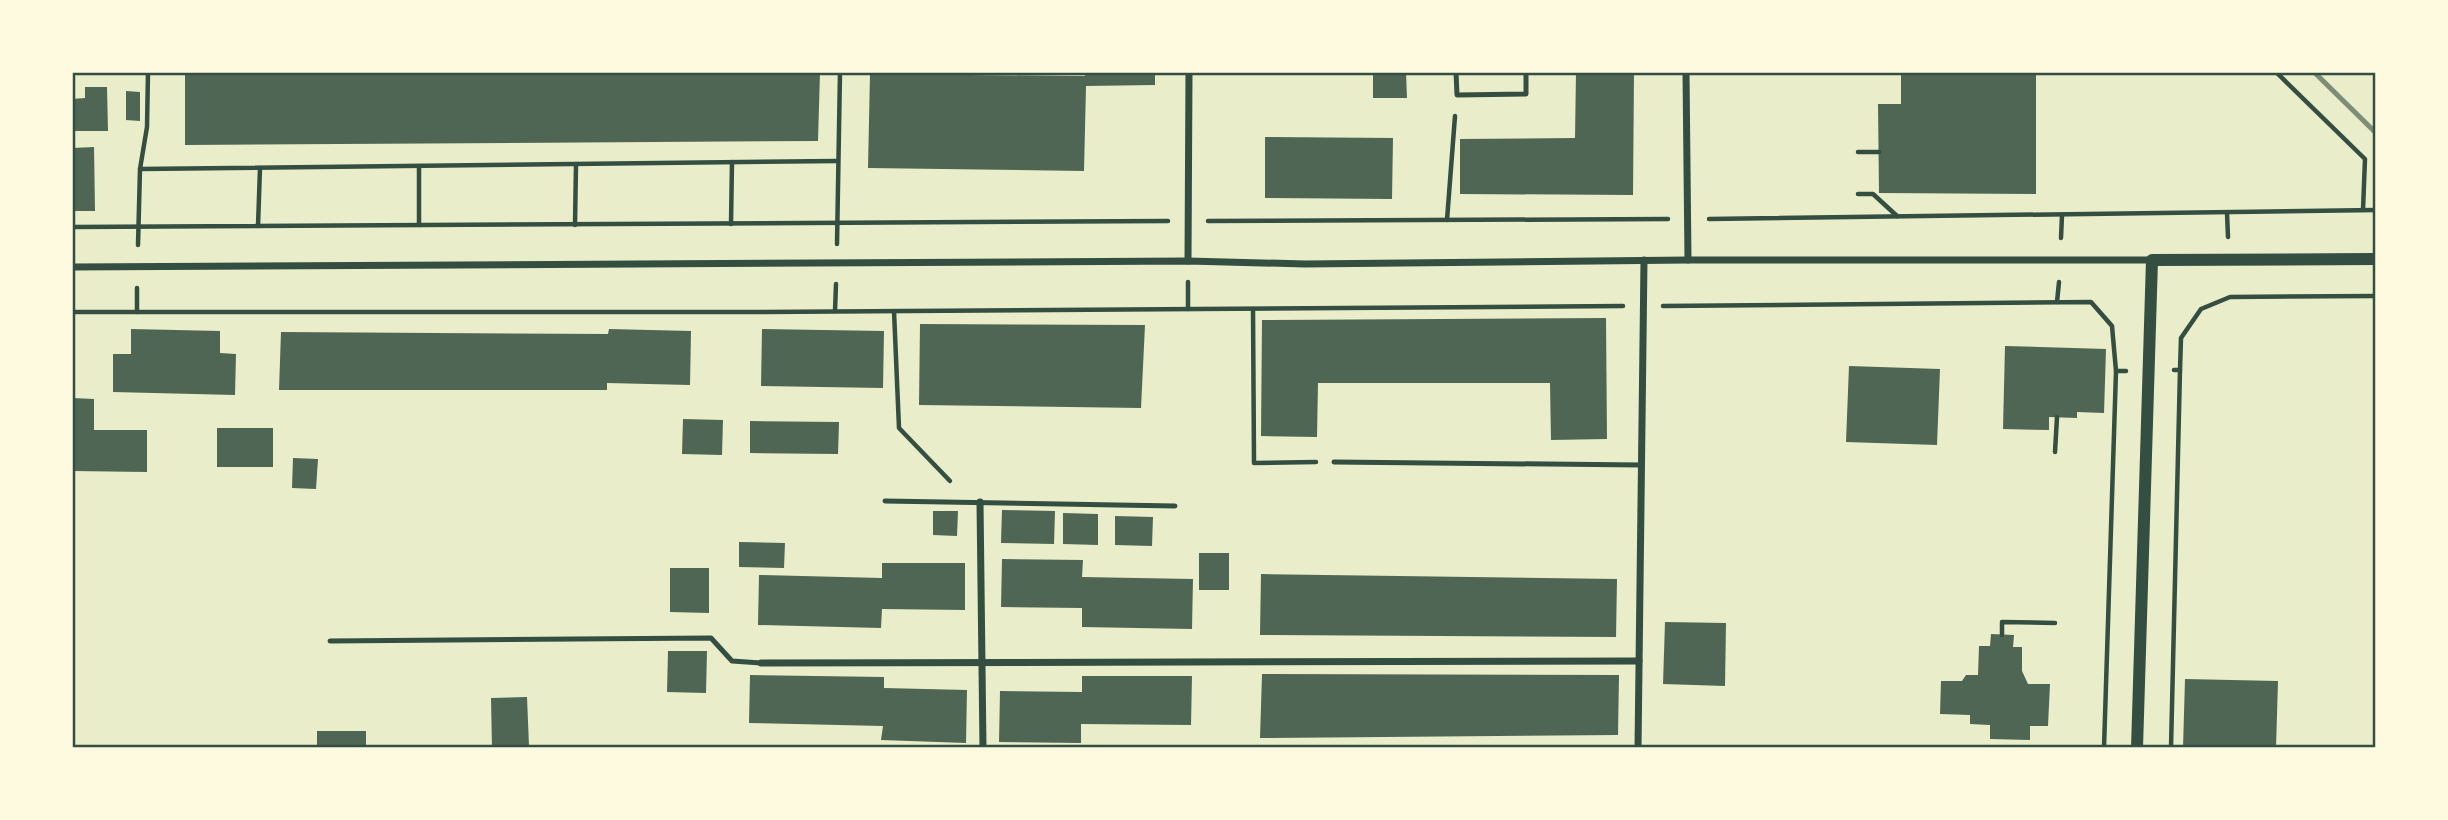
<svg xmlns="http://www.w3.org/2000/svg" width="2448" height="820" font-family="'IBM Plex Serif',serif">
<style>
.building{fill:#4f6655}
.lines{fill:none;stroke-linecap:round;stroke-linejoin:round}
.path{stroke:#344e41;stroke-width:4.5}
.service{stroke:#344e41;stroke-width:5}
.minor{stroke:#344e41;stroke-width:7}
.tertiary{stroke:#344e41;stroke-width:12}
.rail{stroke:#7c8e77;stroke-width:5}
.neatline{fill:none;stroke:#344e41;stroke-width:2.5}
</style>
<rect width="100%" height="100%" fill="#e9edc9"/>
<g class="building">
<path d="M185,72h635l-2,69 -633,4z"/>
<path d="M1085,72h70v13l-69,1 -2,85 -216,-3 2,-94 215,2z"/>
<path d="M1373,72h33l1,26h-34z"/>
<path d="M1576,72h58l-1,123 -173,-1v-55l115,-1z"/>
<path d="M1901,72h135v122l-157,-1 -1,-89h23z"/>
<path d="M85,87h22l1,44h-36v-32l13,-1z"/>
<path d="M126,91l14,1v29l-14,-1z"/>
<path d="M1265,137l128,1 -1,61 -127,-1z"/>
<path d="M94,147l1,64h-23v-63z"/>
<path d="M1606,318l1,121 -56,1 -1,-57h-232l-1,54 -56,-1 1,-116z"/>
<path d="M920,324l225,1 -4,83 -222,-3z"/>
<path d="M131,329l89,2v22l16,1 -1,41 -122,-3v-38h18z"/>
<path d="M609,329l82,2 -1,54 -83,-2v7h-328l2,-58 327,2z"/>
<path d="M762,329l122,2 -1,57 -122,-2z"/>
<path d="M2005,346l101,3 -2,64 -27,-1v6l-28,-1v13l-46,-1z"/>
<path d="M1849,366l91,3 -3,76 -91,-3z"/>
<path d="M72,398l22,1v31h53v42l-75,-1z"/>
<path d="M683,419l40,1 -1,35 -40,-1z"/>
<path d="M750,421l89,1 -1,32 -88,-1z"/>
<rect x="217" y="428" width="56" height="39"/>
<path d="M293,458l25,1 -2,30 -24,-1z"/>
<path d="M1002,510l53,1 -1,33 -53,-1z"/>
<path d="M933,511h25l-1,25 -24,-1z"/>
<path d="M1063,513l35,1v31l-35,-1z"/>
<path d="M1115,516l38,1 -1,29 -37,-1z"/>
<path d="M739,542l46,1 -1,25 -45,-1z"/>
<rect x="1199" y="553" width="30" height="37"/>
<path d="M1002,559l81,1 -1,17 111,2 -1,50 -110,-2v-19l-81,-1z"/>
<path d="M882,563h83v47l-83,-1 -1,19 -123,-3 1,-50 123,3z"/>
<path d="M670,568h39v45l-39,-1z"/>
<path d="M1261,574l356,5 -1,58 -356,-2z"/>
<path d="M1665,622l61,1 -1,63 -62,-2z"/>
<path d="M1991,634l23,1 -1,12h9v24l6,13h22l-2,42h-18v14l-40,-1v-14l-20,-1v-9l-30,-1 1,-33h21l4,-6h12l1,-29h11z"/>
<path d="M668,651h39l-1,42 -39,-1z"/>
<path d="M1262,674l357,1 -1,60 -358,3z"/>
<path d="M750,675l134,2v11l83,2 -1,53 -85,-3 2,-14 -134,-3z"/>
<path d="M1082,676h110l-1,49 -110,-1v19l-82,-1 1,-51 82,1z"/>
<path d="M2185,679l93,2 -2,67h-93z"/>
<path d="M527,697l2,49 -37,2 -1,-50z"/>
<rect x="317" y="731" width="49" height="17"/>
</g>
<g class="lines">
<g class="path">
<path d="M2276,72l89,87 -2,51"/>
<path d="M1858,152h21"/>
<path d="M419,166v59"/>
<path d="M140,169l697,-8"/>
<path d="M1858,194h15l24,22"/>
<path d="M2227,213l1,24"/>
<path d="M1709,219l667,-9"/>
<path d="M1447,220l8,-104"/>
<path d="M1208,221l460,-2"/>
<path d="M731,224l1,-62"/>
<path d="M575,225l1,-61"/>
<path d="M258,226l2,-58"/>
<path d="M72,227l1096,-6"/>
<path d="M2061,238l1,-23"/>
<path d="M837,244l3,-172"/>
<path d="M138,245l2,-76 7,-42 1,-55"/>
<path d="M1188,282v27"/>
<path d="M2057,302l2,-20"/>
<path d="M1663,306l428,-4 21,24 4,45h10"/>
<path d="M1253,309l1,154 62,-1"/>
<path d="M835,311l1,-27"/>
<path d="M894,311l5,117 51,53"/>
<path d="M72,312h679l872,-6"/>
<path d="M137,312v-24"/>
<path d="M2174,370h6l1,-32 20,-29 29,-12 146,-1"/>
<path d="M2055,452l2,-35"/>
<path d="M2002,635v-13l53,1"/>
<path d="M2104,748l12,-377"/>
<path d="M2171,748l9,-378"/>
</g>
<g class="service">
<path d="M1456,72l1,23 69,-1v-22"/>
<path d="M1334,462l307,3"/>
<path d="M885,501l290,5"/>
<path d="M330,641l381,-3 21,23 29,2"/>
</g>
<g class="minor">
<path d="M1686,72l2,188"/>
<path d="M1188,261l1,-189"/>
<path d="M72,267l1116,-6 117,3 383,-4h464"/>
<path d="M980,502l3,246"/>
<path d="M761,663l878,-2"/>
<path d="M1638,748l6,-488"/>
</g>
<path class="tertiary" d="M2137,748l15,-488 224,-1"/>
<path class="rail" d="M2314,72l62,61"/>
</g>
<rect width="2448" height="820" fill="none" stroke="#fefae0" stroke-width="147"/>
<rect x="74" y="74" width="2300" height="672" class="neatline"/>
</svg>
